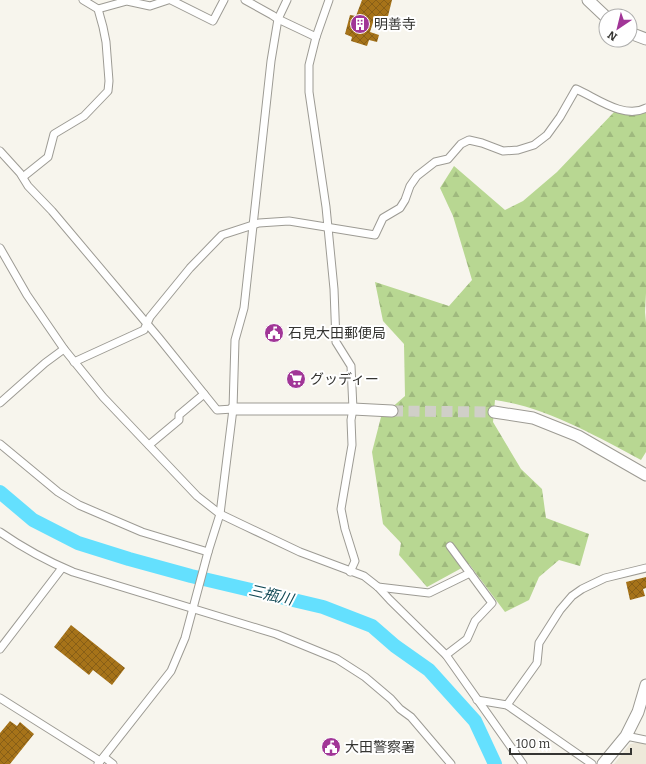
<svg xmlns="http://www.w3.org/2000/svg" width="646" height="764" font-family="Bitter,'Noto Sans JP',serif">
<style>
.built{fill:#eee9da}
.forest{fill:url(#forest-firs)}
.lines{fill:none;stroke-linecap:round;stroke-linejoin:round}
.river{stroke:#64e0fe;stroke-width:14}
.building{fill:url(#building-cross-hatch)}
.secondary-tunnel{stroke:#d0cfc8;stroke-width:11;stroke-dasharray:11 5.5;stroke-linecap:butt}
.street-casing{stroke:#9d9b94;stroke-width:9}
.secondary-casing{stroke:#9d9b94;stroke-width:13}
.street{stroke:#fff;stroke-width:7}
.secondary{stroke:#fff;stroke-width:11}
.labels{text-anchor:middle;stroke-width:4;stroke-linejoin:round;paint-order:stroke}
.poi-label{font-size:14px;fill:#353532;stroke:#fff;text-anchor:start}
.water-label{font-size:15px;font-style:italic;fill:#104854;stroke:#fff}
</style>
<defs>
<pattern id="forest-firs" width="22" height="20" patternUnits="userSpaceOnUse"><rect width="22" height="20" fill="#b8d792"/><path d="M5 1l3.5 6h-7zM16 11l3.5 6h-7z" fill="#9fb97e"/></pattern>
<pattern id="building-cross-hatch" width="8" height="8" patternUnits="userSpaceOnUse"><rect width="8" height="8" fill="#a67319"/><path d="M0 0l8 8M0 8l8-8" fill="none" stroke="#885f17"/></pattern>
</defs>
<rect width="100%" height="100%" fill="#f7f5ed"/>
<path class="built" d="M640,742l6,2v20h-32l16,-20z"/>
<path class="forest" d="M615,111l29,2 2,-1v181l-1,19 1,11v129l-5,8c-45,-24 -95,-53 -146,-60l-2,22 28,47 21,20 4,29 43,16 -9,32 -21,-6 -20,17 -10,23 -24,12 -36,-48 -42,23 -28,-32 2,-12 -18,-19 -11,-72 9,-35 24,-21 -1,-52 -21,-23 -8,-39 74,24 23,-26 -19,-64 -13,-28 14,-22 51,44 18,-9 34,-29z"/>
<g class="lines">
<path class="river" d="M0,492l33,28 45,23 51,16 62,17 132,31 49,19 23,20 34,24 46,51 20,43"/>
</g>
<g class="building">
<path d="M362,0h30l-4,16 -14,3 -4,13 9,3 -2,7 -8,-2 -2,6 -16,-5 1,-4 -7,-3 5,-19 6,1z"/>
<path d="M646,577v11l-3,1 2,7 -15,4 -4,-18z"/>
<path d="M71,625l54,43 -13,17 -19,-15 -4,5 -35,-28z"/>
<path d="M10,721l7,5 3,-4 14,12 -24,30h-10v-31z"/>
</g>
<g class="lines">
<path class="secondary-tunnel" d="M392,411l102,1"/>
<defs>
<g id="street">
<path d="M171,0l42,21 11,-21"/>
<path d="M245,0l27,15 6,4 38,18"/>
<path d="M329,0l-13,37 -7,28v27l17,115 8,82 2,53 15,24 2,43 -2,11 1,25 -11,64 4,20 10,32 -5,11"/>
<path d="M98,9l29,-8 23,5 18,-6"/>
<path d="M0,151l20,22 8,13 24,25 107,127 58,72 16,-1"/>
<path d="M23,177l25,-20 6,-23 30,-18 24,-25 1,-10 -3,-39 -3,-15 -5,-18 -15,-9"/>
<path d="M0,248l27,47 37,54 39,48 94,99 23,18 23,11 57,27 64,24 14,11 12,13 56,55 77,109"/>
<path d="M74,362l70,-32 6,-13 40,-49 32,-33 37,-12 30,-2 86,14 8,-17 17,-10 5,-8 5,-14 7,-10 18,-14 13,-3 13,-15 8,-4 13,3 21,8 15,-1 16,-5 13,-10 13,-18 16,-28c19,8 48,31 70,19"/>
<path d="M0,403l45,-40 19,-14"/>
<path d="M0,444l58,48 21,13 63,27 66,20"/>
<path d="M149,445l30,-25v-5l25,-21"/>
<path d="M0,532c23,16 47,29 73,40l203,62 61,25 28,18 26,22 9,10 11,8 40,47"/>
<path d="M378,587l51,6 41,-20"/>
<path d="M0,649l62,-81"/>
<path d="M446,655l21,-16 8,-18 17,-18 -42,-57"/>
<path d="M0,698l100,63"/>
<path d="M477,700l30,5 85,59"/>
<path d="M507,705l30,-42 2,-20 21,-33 12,-14 10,-7 23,-11 41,-10"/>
<path d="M626,736l20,4"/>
<path d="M104,757l9,7"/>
<path d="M98,764l73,-93 14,-33 23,-86 12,-38 13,-105 2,-69 9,-32 27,-247 7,-42 9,-19"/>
</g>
<g id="secondary">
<path d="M588,0l18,17"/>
<path d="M630,33l16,6"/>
<path d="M233,409h120l39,2"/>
<path d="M494,412l39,6 45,18 68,39"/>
<path d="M603,764l23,-28 12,-24 8,-27"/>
</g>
</defs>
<use href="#street" class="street-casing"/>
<use href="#secondary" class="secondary-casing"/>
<use href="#street" class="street"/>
<use href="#secondary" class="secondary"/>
</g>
<defs>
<symbol id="building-disc" viewBox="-11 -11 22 22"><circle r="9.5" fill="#a13697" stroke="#fff"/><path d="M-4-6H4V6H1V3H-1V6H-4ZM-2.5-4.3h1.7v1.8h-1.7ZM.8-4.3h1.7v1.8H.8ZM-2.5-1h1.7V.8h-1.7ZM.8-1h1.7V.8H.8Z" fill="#fff"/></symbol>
<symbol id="civic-disc" viewBox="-11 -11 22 22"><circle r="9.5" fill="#a13697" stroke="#fff"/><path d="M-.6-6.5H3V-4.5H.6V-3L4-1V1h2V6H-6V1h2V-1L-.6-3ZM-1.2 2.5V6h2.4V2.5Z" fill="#fff"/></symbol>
<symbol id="supermarket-disc" viewBox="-11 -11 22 22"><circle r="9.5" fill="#a13697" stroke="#fff"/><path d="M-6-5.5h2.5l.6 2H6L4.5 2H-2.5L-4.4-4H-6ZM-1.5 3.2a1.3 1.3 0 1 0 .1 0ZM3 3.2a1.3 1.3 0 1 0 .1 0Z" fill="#fff"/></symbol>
</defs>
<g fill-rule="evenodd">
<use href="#building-disc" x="349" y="13" width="22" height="22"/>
<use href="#civic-disc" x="263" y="322" width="22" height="22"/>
<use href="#supermarket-disc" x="285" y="368" width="22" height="22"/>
<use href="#civic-disc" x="320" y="736" width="22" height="22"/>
</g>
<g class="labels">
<g class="poi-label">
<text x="374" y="29">明善寺</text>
<text x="288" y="338">石見大田郵便局</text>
<text x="310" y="384">グッディー</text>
<text x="345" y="752">大田警察署</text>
</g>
<g class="water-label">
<text transform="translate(271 595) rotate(13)" y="5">三瓶川</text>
</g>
</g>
<g transform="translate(618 28) rotate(215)"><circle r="19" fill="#ffffff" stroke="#aeaead"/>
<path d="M0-3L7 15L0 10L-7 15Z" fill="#a13697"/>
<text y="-6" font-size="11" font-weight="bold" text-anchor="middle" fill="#353532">N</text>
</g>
<path d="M510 748v6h121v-6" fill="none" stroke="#353532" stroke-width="2"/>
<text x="516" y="748" font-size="12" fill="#353532" stroke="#ffffff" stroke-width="3" paint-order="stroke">100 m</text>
</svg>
